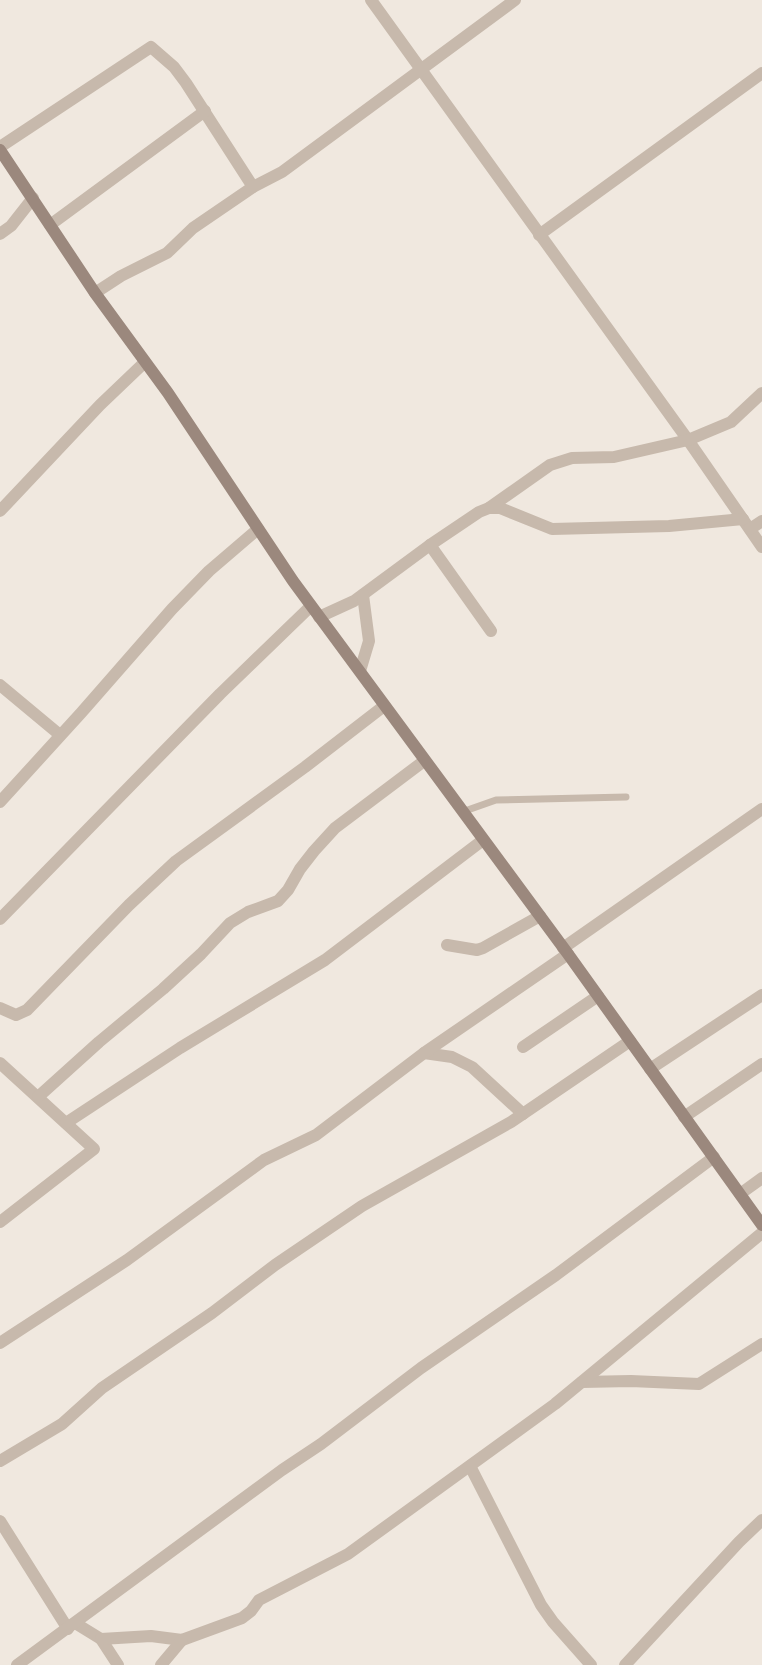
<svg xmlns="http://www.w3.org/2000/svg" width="762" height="1665" font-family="Helvetica,sans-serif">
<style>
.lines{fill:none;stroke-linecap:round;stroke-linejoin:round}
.lane{stroke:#c7b9ac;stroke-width:7}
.street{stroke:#c7b9ac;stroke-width:12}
.secondary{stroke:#9b887d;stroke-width:12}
</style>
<rect width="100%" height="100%" fill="#f0e8df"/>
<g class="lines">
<path class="lane" d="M462,812l34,-12 130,-3"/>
<g class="street">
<path d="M371,0l317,440 74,107"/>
<path d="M0,147l151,-100 23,20 12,16 67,104"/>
<path d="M50,225l155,-114"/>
<path d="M0,234l11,-8 22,-28"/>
<path d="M539,235l223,-162"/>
<path d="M95,293l26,-17 46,-23 26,-25 60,-41 29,-15 233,-172"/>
<path d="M489,508l61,-43 22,-7 42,-1 74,-17 43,-18 31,-29"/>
<path d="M0,511l100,-106 45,-43"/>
<path d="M750,529l12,-8"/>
<path d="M430,545l61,86"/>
<path d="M319,617l35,-16 76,-56 49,-33 10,-4h11l52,21 117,-3 74,-7"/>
<path d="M360,671l9,-30 -6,-46"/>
<path d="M0,685l60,50"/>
<path d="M0,802l81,-89 91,-104 37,-38 49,-42"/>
<path d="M0,919l220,-225 91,-88"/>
<path d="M447,945l30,5 6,-2 57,-32"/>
<path d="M563,948l199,-139"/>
<path d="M0,1008l16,7 11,-5 102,-105 47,-44 129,-94 79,-61"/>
<path d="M523,1047l75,-51"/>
<path d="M424,1053l28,4 20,10 51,47"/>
<path d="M0,1063l94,86 -94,73"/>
<path d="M650,1069l112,-74"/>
<path d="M38,1097l61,-55 64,-53 38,-35 29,-31 18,-11 30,-11 10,-11 12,-21 14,-18 21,-23 89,-67"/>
<path d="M684,1117l78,-53"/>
<path d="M66,1123l114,-75 145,-88 158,-120"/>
<path d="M740,1194l22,-16"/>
<path d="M0,1343l127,-83 137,-100 52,-25 108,-82 144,-99"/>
<path d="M582,1382l49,-1 68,3 63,-40"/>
<path d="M0,1461l62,-37 40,-36 110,-75 63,-48 87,-59 149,-84 119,-81"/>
<path d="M470,1466l71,139 12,17 38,43"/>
<path d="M0,1521l68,108"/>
<path d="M75,1623l26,16 17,26"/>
<path d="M101,1639l50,-3 31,4 60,-22 9,-7 8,-11 89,-46 207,-150 207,-171"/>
<path d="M17,1665l265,-195 39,-26 100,-76 135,-93 158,-118"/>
<path d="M161,1665l21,-25"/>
<path d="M625,1665l114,-123 23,-22"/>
</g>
<path class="secondary" d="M0,150l95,143 73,100 125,188 275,373 194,271"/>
</g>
</svg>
